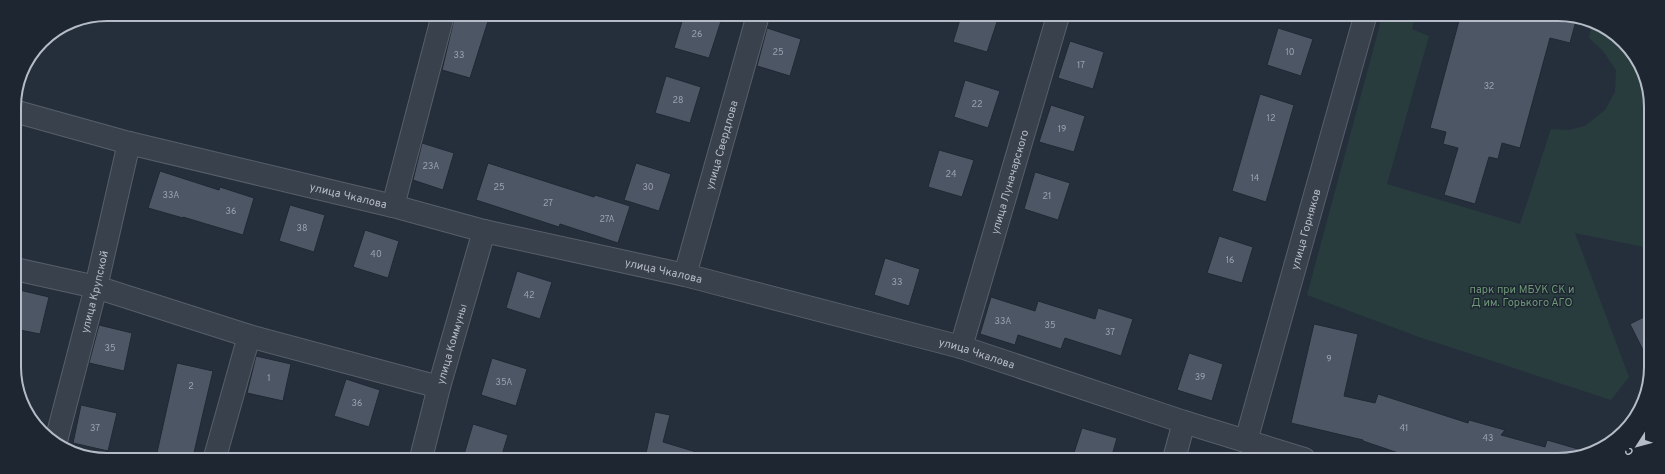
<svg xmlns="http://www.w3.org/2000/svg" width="1665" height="474" font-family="Overpass,sans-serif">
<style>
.green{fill:#283c3d}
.building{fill:#4c5665;stroke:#202833}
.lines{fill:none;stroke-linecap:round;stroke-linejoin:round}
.minor-casing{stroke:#575f6a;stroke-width:24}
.minor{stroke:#39414c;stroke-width:22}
.labels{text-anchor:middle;stroke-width:3;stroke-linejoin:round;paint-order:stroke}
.number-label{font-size:9px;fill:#9ba2ae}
.street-label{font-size:11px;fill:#b5bcc7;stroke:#1e2631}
.park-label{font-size:11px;fill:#6e9677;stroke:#1e2631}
.rim{fill:none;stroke:#b5bcc7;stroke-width:2}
</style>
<rect width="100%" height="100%" fill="#252f3b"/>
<path class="green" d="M1382,17h33l-3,12 17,7 -42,148 133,40 31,-95 18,1 16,-4 20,-16 10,-18 1,-22 -13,-19 -14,-13 3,-15 32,19 25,47v159l-74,-15 54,144 -18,23 -192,-63 -112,-42z"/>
<g class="building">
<path d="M455,15h35l-20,63 -28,-8z"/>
<path d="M684,15h17l20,6 -12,37 -35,-10z"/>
<path d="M961,16h38l-12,36 -34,-10z"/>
<path d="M1460,17h117l-7,26 -20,-5 -30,110 -18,-5 -4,16 -9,-2 -14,47 -31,-9 14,-47 -15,-4 3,-12 -16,-4z"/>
<path d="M767,28l34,11 -11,37 -33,-10z"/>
<path d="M1278,28l35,11 -12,37 -34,-11z"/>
<path d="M1070,41l34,11 -11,37 -35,-11z"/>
<path d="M666,76l35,11 -11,36 -35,-10z"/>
<path d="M965,80l35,11 -12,37 -34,-11z"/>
<path d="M1260,94l34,11 -28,97 -34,-11z"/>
<path d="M1051,105l34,11 -11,36 -35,-10z"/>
<path d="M422,143l32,10 -11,37 -30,-10z"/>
<path d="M939,150l35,10 -12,37 -34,-10z"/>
<path d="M488,163l106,34 1,-2 35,11 -12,37 -58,-19 -1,3 -83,-27z"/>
<path d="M636,163l35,11 -12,37 -35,-11z"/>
<path d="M160,171l59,19 1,-3 34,11 -11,37 -60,-18v1l-35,-10z"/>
<path d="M1035,172l35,11 -12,37 -34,-11z"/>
<path d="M290,205l35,10 -11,37 -35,-11z"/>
<path d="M365,230l34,11 -11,37 -35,-11z"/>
<path d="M1219,236l34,11 -11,36 -35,-10z"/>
<path d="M885,258l35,11 -11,37 -35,-11z"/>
<path d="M517,271l35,11 -12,37 -34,-11z"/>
<path d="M15,289l34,8 -9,37 -25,-5z"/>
<path d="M991,297l44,14 3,-10 57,18 3,-11 35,11 -12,37 -56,-18 -4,11 -43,-14 -3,10 -35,-11z"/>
<path d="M1648,315v45l-18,-36z"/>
<path d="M1314,324l44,10 -14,62 31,7 3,-9 90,29 1,-3 36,10 -4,5 44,12 2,-7 38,11 -22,9h-144l-56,-19v-1l-72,-17z"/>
<path d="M99,325l33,8 -8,38 -35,-8z"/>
<path d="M1189,353l34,11 -11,37 -35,-11z"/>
<path d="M256,356l35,8 -8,37 -36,-8z"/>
<path d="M492,358l35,11 -11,37 -35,-11z"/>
<path d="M177,363l36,8 -9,38 -11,48h-37z"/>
<path d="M346,379l34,11 -11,37 -35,-11z"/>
<path d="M81,405l36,8 -9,38 -35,-8z"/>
<path d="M655,412l15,3 -7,27 40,12 -1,4h-57z"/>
<path d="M473,424l35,11 -7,23h-38z"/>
<path d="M1082,428l35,10 -6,21h-39z"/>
</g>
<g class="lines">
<defs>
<g id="minor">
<path id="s1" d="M14,111l115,32 264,63 91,25 201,44 276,72 223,75 120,37"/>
<path d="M393,206l50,-191"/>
<path d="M15,269l81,18 153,49 190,51"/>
<path id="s2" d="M685,275l73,-260"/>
<path id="s3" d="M961,347l97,-331"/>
<path id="s4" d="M56,441l40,-154 33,-144"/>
<path id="s5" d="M1246,441l119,-424"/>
<path d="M215,457l34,-121"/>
<path id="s6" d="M421,458l18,-71 45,-156"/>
<path d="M1174,459l10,-37"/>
</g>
</defs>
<use href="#minor" class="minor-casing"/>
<use href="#minor" class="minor"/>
</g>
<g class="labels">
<g class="number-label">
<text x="697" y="37">26</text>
<text x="778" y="55">25</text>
<text x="1290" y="55">10</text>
<text x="459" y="58">33</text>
<text x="1081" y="68">17</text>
<text x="1489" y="89">32</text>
<text x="678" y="103">28</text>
<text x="977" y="107">22</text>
<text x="1271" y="121">12</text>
<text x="1062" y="132">19</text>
<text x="431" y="169">23А</text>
<text x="951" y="177">24</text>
<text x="1255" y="181">14</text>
<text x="499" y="190">25</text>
<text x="648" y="190">30</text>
<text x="171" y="198">33А</text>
<text x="1047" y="199">21</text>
<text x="548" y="206">27</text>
<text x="231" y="214">36</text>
<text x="607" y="222">27А</text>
<text x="302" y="231">38</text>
<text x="376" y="257">40</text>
<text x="1230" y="263">16</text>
<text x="897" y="285">33</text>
<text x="529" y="298">42</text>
<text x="1003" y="324">33А</text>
<text x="1050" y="328">35</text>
<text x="1110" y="335">37</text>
<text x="110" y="351">35</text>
<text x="1329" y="362">9</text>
<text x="1200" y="380">39</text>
<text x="269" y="381">1</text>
<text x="504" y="385">35А</text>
<text x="191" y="389">2</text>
<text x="357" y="406">36</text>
<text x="95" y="431">37</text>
<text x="1404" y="431">41</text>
<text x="1488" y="441">43</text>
</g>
<g class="street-label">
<text dy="4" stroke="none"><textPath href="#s2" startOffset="135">улица Свердлова</textPath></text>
<text dy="4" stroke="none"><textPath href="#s3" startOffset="172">улица Луначарского</textPath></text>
<text dy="4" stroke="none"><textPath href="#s1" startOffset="345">улица Чкалова</textPath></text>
<text dy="4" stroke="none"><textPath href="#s5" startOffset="220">улица Горняков</textPath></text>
<text dy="4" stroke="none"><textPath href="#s1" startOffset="669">улица Чкалова</textPath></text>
<text dy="4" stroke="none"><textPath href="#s4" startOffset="154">улица Крупской</textPath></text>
<text dy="4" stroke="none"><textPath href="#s6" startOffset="118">улица Коммуны</textPath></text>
<text dy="4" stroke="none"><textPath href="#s1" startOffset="993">улица Чкалова</textPath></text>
</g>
<g class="park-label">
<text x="1522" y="293">парк при МБУК СК и<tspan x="1522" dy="13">Д им. Горького АГО</tspan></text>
</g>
</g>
<path d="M0 0H1665V474H0ZM107 21H1558A86 86 0 0 1 1644 107V367A86 86 0 0 1 1558 453H107A86 86 0 0 1 21 367V107A86 86 0 0 1 107 21Z" fill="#1e2631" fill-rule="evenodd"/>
<path class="rim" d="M107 21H1558A86 86 0 0 1 1644 107V367A86 86 0 0 1 1558 453H107A86 86 0 0 1 21 367V107A86 86 0 0 1 107 21Z"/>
<g transform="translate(1637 446) rotate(234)" stroke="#1e2631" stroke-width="3" paint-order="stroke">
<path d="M0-3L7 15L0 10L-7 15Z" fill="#b5bcc7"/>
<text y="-6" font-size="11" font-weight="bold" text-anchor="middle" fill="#b5bcc7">С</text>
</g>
</svg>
